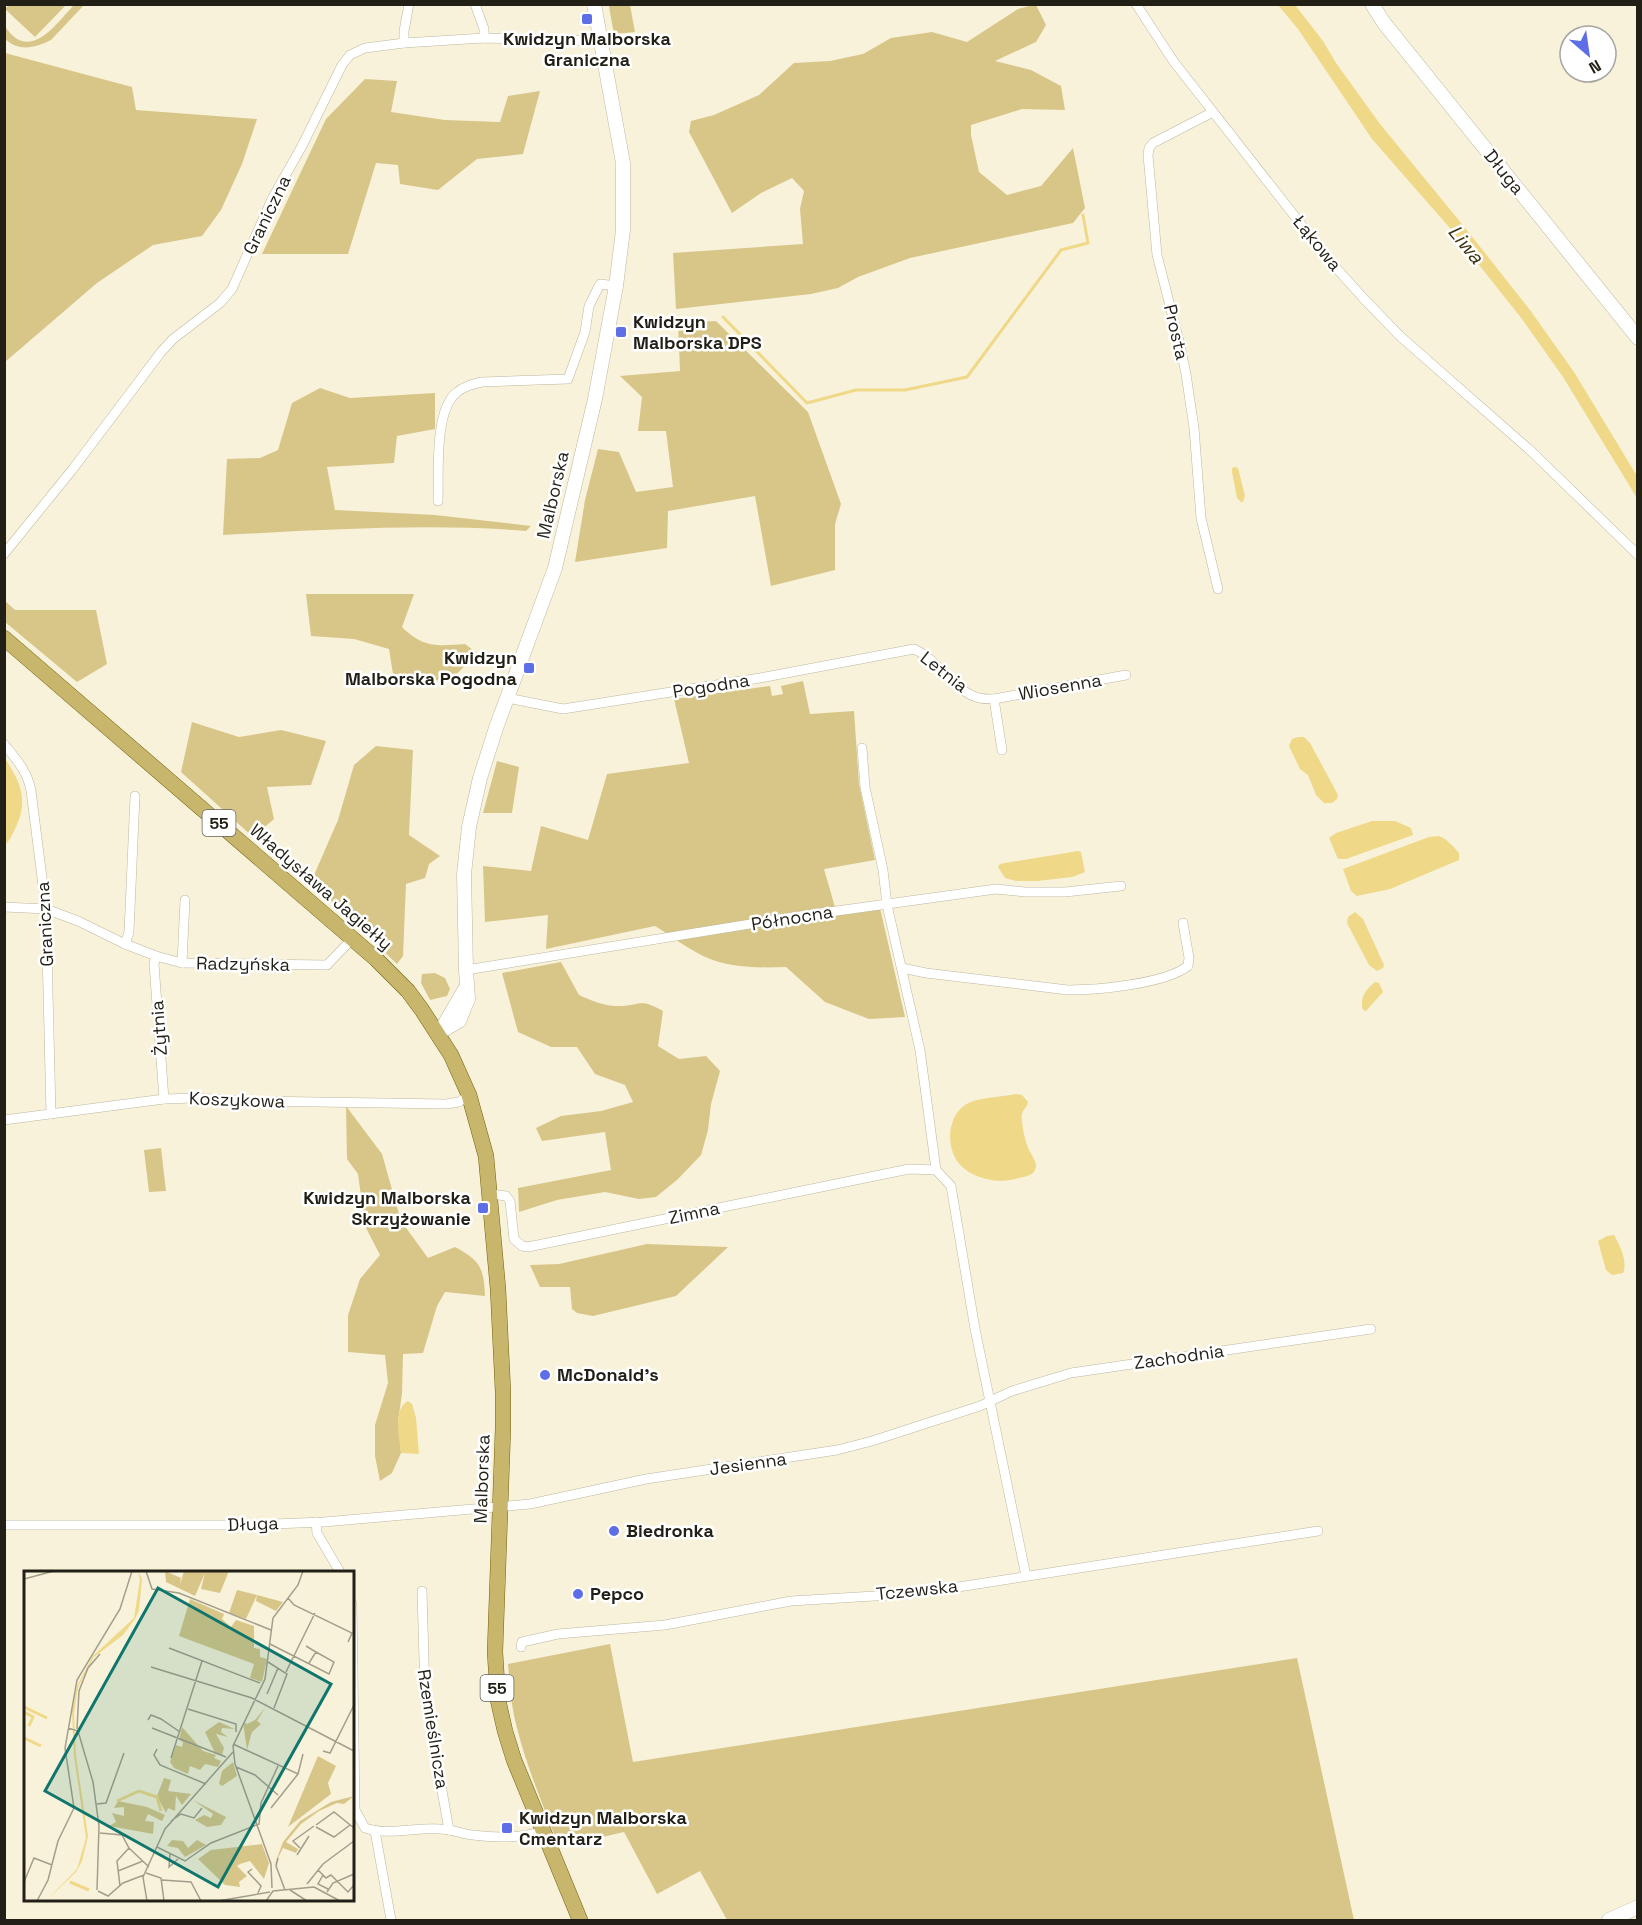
<svg xmlns="http://www.w3.org/2000/svg" width="1642" height="1925" font-family="'Space Grotesk',sans-serif">
<style>
.green{fill:#d8c689}
.water{fill:#efd887}
.lines{fill:none;stroke-linecap:round;stroke-linejoin:round}
.stream{stroke:#efd887;stroke-width:3}
.street-casing{stroke:#bdb7a0;stroke-width:10}
.secondary-casing{stroke:#bdb7a0;stroke-width:15}
.primary-casing{stroke:#75620e;stroke-width:16}
.street{stroke:#fff;stroke-width:9}
.secondary{stroke:#fff;stroke-width:14}
.primary{stroke:#c7b66c;stroke-width:15}
.poi-dot{fill:#5e6ee6;stroke:#fff;stroke-width:2}
.labels{text-anchor:middle;stroke-width:5;stroke-linejoin:round;paint-order:stroke}
.shield{fill:#fff;stroke:#64625c;stroke-width:1.5}
.shield-label{font-size:16px;font-weight:bold;fill:#211f16}
.poi-label{font-size:18px;font-weight:bold;fill:#211f16;stroke:#fff;text-anchor:start}
.street-label{font-size:18px;fill:#211f16;stroke:#fff}
.water-label{font-size:20px;font-style:italic;fill:#3a300d;stroke:#fff}
.inset-river{fill:none;stroke:#efd887;stroke-width:3}
.inset-road{fill:none;stroke:#a39e8c;stroke-width:1.5}
.view{fill:#0f766e;fill-opacity:0.15;stroke:#0f766e;stroke-width:3}
.inset-edge{fill:none;stroke:#211f16;stroke-width:3}
</style>
<rect width="100%" height="100%" fill="#f9f2da"/>
<g class="green">
<path d="M611,4l19,1 5,27 -21,2 -5,-27z"/>
<path d="M9,5v-1l57,1 -31,32 -30,-28z"/>
<path d="M74,5h10l-33,35c-16,8 -32,12 -46,-1v-13c24,38 51,-2 69,-21z"/>
<path d="M1033,5h3l10,20 -10,17 -41,19 36,9 30,16 4,24 -43,-1 -51,16v10l8,37 28,23 34,-9 32,-38 12,60 -12,15 -163,35 -52,19 -20,11 -27,6 -135,15 -3,-56 130,-9 -3,-35 4,-18 -12,-13 -31,15 -29,20 -43,-81 2,-11 23,-6 45,-20 35,-32 36,-2 33,-7 28,-16 41,-6 35,10 51,-33z"/>
<path d="M5,53l127,34 4,23 121,9 -15,45 -21,46 -19,26 -49,9 -56,38 -92,79z"/>
<path d="M365,79l32,2 -6,31 54,8 55,2 8,-26 32,-5 -17,63 -46,5 -39,31 -38,-6 -2,-19 -22,-2 -28,91h-86l64,-135z"/>
<path d="M716,321l92,91 33,92 -6,20v46l-64,16 -16,-90 -87,15 -1,37 -92,14 10,-62 13,-51 21,3 17,40 37,-5 -7,-56h-28l4,-34 -22,-21 60,-5 -2,-48z"/>
<path d="M320,388l30,10 85,-5v36l-38,7 -3,27 -67,4 8,43 100,5 96,11 -5,5c-101,-8 -202,-1 -303,4l4,-76 33,-1 18,-8 14,-47z"/>
<path d="M306,594h108l-12,33c21,21 35,19 63,17l12,9 -28,29 -56,-8 -4,-25 -35,-10 -43,-3z"/>
<path d="M5,601l10,9h81l11,54 -30,18 -72,-60z"/>
<path d="M803,681l7,33 44,-3 5,73 16,76 -51,9 13,45 43,-6 25,109 -36,2 -44,-17 -39,-35c-27,1 -58,1 -83,-11 -16,-8 -32,-20 -48,-30l-109,23 2,-34 -63,7 -2,-56 48,5 10,-45 47,14 19,-66 82,-11 -15,-64 96,-13 2,10 11,-2 -2,-8z"/>
<path d="M192,722l47,15 42,-7 45,11 -15,44 -44,2 7,32 -21,18 -72,-65z"/>
<path d="M376,746l37,4 -4,85 31,21 -11,8 -4,14 -19,6 -3,72 -6,8 -86,-82 27,-62 16,-55z"/>
<path d="M497,761l22,6 -7,46h-29z"/>
<path d="M561,962l18,33c11,5 25,11 37,11 25,0 23,-9 47,5l-5,35 21,13 27,-3 14,15 -9,33 -3,26 -7,25 -23,24 -22,18 -17,2 -34,-7 -48,8 -38,12 -1,-24 93,-18 -6,-38 -63,9 -6,-13 25,-12 40,-5 32,-9 -8,-17 -30,-11 -18,-27h-26l-33,-15 -16,-59z"/>
<path d="M435,973l10,5 5,11 -3,7 -17,4 -9,-17 1,-9z"/>
<path d="M346,1106l36,48 19,67 27,37 27,-11c25,13 29,21 30,49l-40,-4 -8,14 -14,47 -20,1 -1,40 -4,27 3,32 -9,20 -12,8 -5,-25v-31l13,-42 -3,-28 -37,-3v-37l12,-36 20,-24 -15,-29 -7,-52 -11,-15z"/>
<path d="M161,1148l5,43 -17,1 -5,-42z"/>
<path d="M647,1244l81,3 -52,49 -83,20 -16,-3 -5,-4 -2,-22h-30l-10,-22 29,-1z"/>
<path d="M610,1644l23,118 664,-104 57,262h-627l-27,-49 -43,23 -33,-62 -65,15c-15,-40 -33,-81 -43,-123 -5,-19 -6,-39 -8,-60z"/>
</g>
<g class="water">
<path d="M1278,5h17l28,36 13,22 44,61 86,105 64,81 44,62 63,104v22l-74,-121 -41,-58 -73,-92 -77,-88 -74,-110z"/>
<path d="M1235,467l3,1 7,28 -2,6h-2l-4,-4 -5,-26v-4z"/>
<path d="M1298,737h6l6,6 28,52 -1,4 -5,4h-8l-8,-8 -8,-20 -8,-6 -11,-23 3,-7z"/>
<path d="M4,757c17,26 25,43 11,72 -3,6 -5,11 -10,16z"/>
<path d="M1372,821h23l16,7 2,7 -67,24h-8l-9,-21 7,-5z"/>
<path d="M1439,836c9,4 14,10 20,17v7l-69,29 -33,7 -6,-5 -8,-22 86,-32z"/>
<path d="M1078,851l3,1 4,20 -13,5 -35,4h-21l-11,-3 -7,-11 2,-3 5,-1z"/>
<path d="M1355,912l8,7 21,46 -1,3 -6,3 -8,-6 -22,-42 1,-6z"/>
<path d="M1375,982l4,1 4,9 -17,19 -3,-1c-4,-12 3,-21 12,-28z"/>
<path d="M1016,1094l6,1 6,7c-1,6 -5,7 -6,12 -2,3 3,26 5,31 2,8 12,17 8,25 -2,5 -10,7 -16,8 -21,8 -58,-1 -66,-25 -7,-19 -1,-44 18,-51 14,-5 31,-5 45,-8z"/>
<path d="M1614,1235c6,10 14,28 9,38l-11,2 -6,-5 -8,-29 9,-5z"/>
<path d="M408,1401l4,3 4,14 3,36 -18,-1c-1,-14 -9,-44 7,-52z"/>
</g>
<g class="lines">
<path class="stream" d="M723,317l84,86 49,-13h49l62,-13 94,-127 27,-7 -5,-28"/>
<defs>
<g id="street">
<path d="M475,4l9,25v9"/>
<path d="M1136,4l38,58 155,198 36,40 36,37 130,114 107,104"/>
<path d="M404,43v-12l5,-27"/>
<path d="M1213,112l-60,31 -4,5 -1,7 9,100 22,86 7,33 8,54 7,90 17,71"/>
<path d="M438,501c1,-28 -4,-89 18,-108 8,-7 17,-9 26,-11l86,-3 17,-47 4,-26 11,-22 16,2"/>
<path d="M4,554l68,-84 89,-118 12,-13 47,-36 12,-14 40,-90 30,-53 40,-81 8,-10 15,-7 39,-5 80,-5 116,3"/>
<path d="M507,698l56,11 197,-31 154,-29c25,11 39,42 65,49 4,1 10,1 15,1l8,51"/>
<path d="M994,699l132,-24"/>
<path d="M4,744c12,15 24,28 27,47l15,118 5,205"/>
<path d="M862,748l3,39 18,83 4,35 33,145 16,120 15,16 24,143 51,247"/>
<path d="M4,907l42,2 32,12 47,23 31,12 26,7 145,2 25,-26"/>
<path d="M125,944l4,-12 6,-136"/>
<path d="M156,956l-2,8 10,135"/>
<path d="M182,963l3,-63"/>
<path d="M902,968l24,5 142,17c29,0 97,-6 120,-24l1,-8 -6,-35"/>
<path d="M466,970l327,-53 203,-28 29,3h40l56,-6"/>
<path d="M4,1120l160,-21 31,-1 52,3 199,3 13,-2 10,-7"/>
<path d="M491,1194l15,2 4,5 4,38 8,7 6,1 381,-78 27,1"/>
<path d="M316,1522l1,11 23,39"/>
<path d="M4,1525h243l77,-3 206,-18 116,-25 191,-29 35,-9 108,-35 32,-15 59,-18 300,-44"/>
<path d="M422,1591l3,104 24,135"/>
<path d="M352,1604l3,206 10,18c23,8 51,-1 75,1 11,0 22,5 33,6 22,3 49,3 70,-4"/>
<path d="M521,1647l1,-5 36,-8 107,-9 126,-24 117,-7 44,-6 366,-57"/>
<path d="M375,1831l16,89"/>
</g>
<g id="secondary">
<path d="M1372,4l12,19 254,315"/>
<path d="M440,1032l25,-43"/>
<path d="M438,1033l21,-12 9,-22 -2,-29 -2,-96 5,-47 11,-49 16,-50 59,-160 40,-169 21,-113 7,-56v-67l-29,-159"/>
<path d="M1609,1920l29,-13"/>
</g>
<path id="primary" d="M4,638l372,321 32,32 14,19 29,45 18,40 17,61 12,133 5,103v36l-8,224 3,48 7,31 9,29 66,160"/>
</defs>
<use href="#street" class="street-casing"/>
<use href="#secondary" class="secondary-casing"/>
<use href="#primary" class="primary-casing"/>
<use href="#street" class="street"/>
<use href="#secondary" class="secondary"/>
<use href="#primary" class="primary"/>
</g>
<g class="poi-dot">
<rect x="581" y="13" width="12" height="12" rx="3"/>
<rect x="615" y="326" width="12" height="12" rx="3"/>
<rect x="523" y="662" width="12" height="12" rx="3"/>
<rect x="477" y="1202" width="12" height="12" rx="3"/>
<circle cx="545" cy="1375" r="6"/>
<circle cx="614" cy="1531" r="6"/>
<circle cx="578" cy="1594" r="6"/>
<rect x="501" y="1822" width="12" height="12" rx="3"/>
</g>
<g class="labels">
<g class="shield">
<rect x="202.5" y="810" width="33" height="26" rx="4.5"/>
<rect x="480.5" y="1675" width="33" height="26" rx="4.5"/>
</g>
<g class="shield-label">
<text x="219" y="829">55</text>
<text x="497" y="1694">55</text>
</g>
<g class="poi-label">
<text x="587" y="45" text-anchor="middle">Kwidzyn Malborska<tspan x="587" dy="21">Graniczna</tspan></text>
<text x="633" y="328">Kwidzyn<tspan x="633" dy="21">Malborska DPS</tspan></text>
<text x="517" y="664" text-anchor="end">Kwidzyn<tspan x="517" dy="21">Malborska Pogodna</tspan></text>
<text x="471" y="1204" text-anchor="end">Kwidzyn Malborska<tspan x="471" dy="21">Skrzyżowanie</tspan></text>
<text x="557" y="1381">McDonald's</text>
<text x="626" y="1537">Biedronka</text>
<text x="590" y="1600">Pepco</text>
<text x="519" y="1824">Kwidzyn Malborska<tspan x="519" dy="21">Cmentarz</tspan></text>
</g>
<g class="street-label">
<text transform="translate(1504 172) rotate(51)" y="6">Długa</text>
<text transform="translate(267 215) rotate(-64)" y="6">Graniczna</text>
<text transform="translate(1317 243) rotate(51)" y="6">Łąkowa</text>
<text transform="translate(1176 332) rotate(77)" y="6">Prosta</text>
<text transform="translate(553 495) rotate(-77)" y="6">Malborska</text>
<text transform="translate(944 672) rotate(38)" y="6">Letnia</text>
<text transform="translate(711 686) rotate(-9)" y="6">Pogodna</text>
<text transform="translate(1060 687) rotate(-10)" y="6">Wiosenna</text>
<text transform="translate(321 887) rotate(41)" y="6">Władysława Jagiełły</text>
<text transform="translate(792 918) rotate(-9)" y="6">Północna</text>
<text transform="translate(45 924) rotate(-93)" y="6">Graniczna</text>
<text transform="translate(243 964) rotate(1)" y="6">Radzyńska</text>
<text transform="translate(159 1028) rotate(-94)" y="6">Żytnia</text>
<text transform="translate(237 1100) rotate(2)" y="6">Koszykowa</text>
<text transform="translate(694 1213) rotate(-12)" y="6">Zimna</text>
<text transform="translate(1179 1357) rotate(-8)" y="6">Zachodnia</text>
<text transform="translate(748 1464) rotate(-8)" y="6">Jesienna</text>
<text transform="translate(482 1479) rotate(-88)" y="6">Malborska</text>
<text transform="translate(253 1524) rotate(-2)" y="6">Długa</text>
<text transform="translate(917 1590) rotate(-6)" y="6">Tczewska</text>
<text transform="translate(433 1729) rotate(81)" y="6">Rzemieślnicza</text>
</g>
<g class="water-label">
<text transform="translate(1466 244) rotate(51)" y="7">Liwa</text>
</g>
</g>
<g transform="translate(24 1571)">
<rect width="330" height="330" fill="#f9f2da"/>
<path d="M141,0l16,7 -1,7 4,-14h45l-9,22 -19,-4 4,-16 -10,23 -29,-14zM213,19l20,5 -11,24 -17,-6zM233,24l26,7 -7,9 -20,-10zM166,28l34,15 -2,5 9,8 5,-7 18,6v22l6,1v8l7,2 -5,23 -12,-4 4,-14 -75,-28zM241,137l-8,13 4,3 -9,8 -5,18 -4,-28 4,2 8,-4zM195,151l16,7 -13,-1 -1,4 7,5 -12,-3 8,14 -2,7 -7,-2 -10,-21zM158,156l21,24 13,4 -2,3 7,3 -3,6 -13,-3 -5,6 -10,-4 -2,8 -14,-6 -4,-6 6,-17 6,2 1,-5 -4,-2zM294,185l18,10 -8,17 3,11 -43,33zM209,191l4,14 -15,10 -3,-2 3,-13zM140,207l7,2 -3,11 23,3 -9,11 -6,-9 -1,15 -7,-3 -2,5 -9,-17zM330,225l-10,8 -7,-1 -18,8 -18,13 -15,18 12,7 -2,4 -13,-5 -9,18 9,-24 17,-21 31,-19zM169,229l33,17 -5,8 -14,2 -12,-7 9,-5 7,3 2,-4zM94,230l29,6 18,8 -3,6 -14,-7 -3,7 9,1 -1,12 -44,-8 7,-4 -4,-9 12,3v-9l-10,1zM148,269l11,1 5,7 9,-8 9,5 -21,12 -7,-9 -11,-2zM238,273l7,19 -5,16 -14,-18 -10,3 -3,2 10,10 -8,6 1,5 -15,-2 -27,-26 13,-9z" fill="#d8c689"/>
<path d="M114,0l4,8 -3,31 -4,9 -12,16 -29,22 -16,30 -4,26 2,43 12,80 -6,25 -6,11 -30,29 31,-32 9,-31 -12,-82 -2,-44 5,-26 16,-30 41,-38 6,-38z" fill="#efd887"/>
<path class="inset-river" d="M0,136l23,11M0,141l9,5 -4,9M0,167l17,8M93,230l22,-10 18,6 4,14M46,311l19,8"/>
<path class="inset-road" d="M122,0l6,18 27,4 92,37M0,8l30,-8M264,27l6,7 58,28 -4,9M246,73l59,30 5,-12 -18,-10M282,75l10,6 -7,11M145,77l91,35M244,91l19,12 -13,34M127,96l101,31 102,53M262,101l29,-59M243,123l11,-26M164,138l48,15v8M124,149l3,-5 10,4 19,13M44,157l10,3 15,51 6,44 -2,64M128,157l74,29M53,158l2,-38 9,-23 12,-14M209,173l65,30 5,-20M133,178l-3,6 6,10 46,19M299,180l7,2 24,-48M147,187l31,-97M212,196l19,8 23,20M73,233l9,-1 18,-50M247,237l27,-34M147,250l10,-7 13,4 8,-10M292,254l18,-13 20,16M292,256l18,10 16,-12M76,262l22,2 7,13 20,19M133,276l28,14 26,-18 48,-19 2,-21 17,-37M276,277l-7,-7 21,-15M146,283l-1,13 9,-8M273,284l12,-19M254,287l-2,8 9,24M228,298l-4,3 13,14 -3,7M294,299l8,8 5,-3 17,17 6,-7M94,300l25,-10M122,302l15,5 3,23M299,304l-5,9 10,5M138,309l29,2 10,19M0,311l10,-24 18,7M283,313l16,-20 31,-23M96,315l-3,-25 12,-13M290,316l26,14M248,317l-1,-24 -36,-100 -2,-18 32,-67 8,-61 25,-33 5,-14M266,319l17,11M74,320l10,5 15,-13 21,-8M303,321l6,-9 21,-9M13,330l11,-21 10,-39 16,-33 -9,-60 12,-68 43,-71 12,-38M123,330l-4,-24 22,-48 68,-77M194,330l52,-9M242,330l7,-10 41,-4"/>
<path class="view" d="M134,17l173,96 -113,203 -173,-96z"/>
<rect width="330" height="330" class="inset-edge"/>
</g>
<rect width="1642" height="1925" fill="none" stroke="#211f16" stroke-width="12"/>
<g transform="translate(1588 54) rotate(151)"><circle r="28" fill="#ffffff" stroke="#a6a5a2" stroke-width="1.5"/>
<path d="M0-4.5L10 22L0 15L-10 22Z" fill="#5e6ee6"/>
<text y="-9" font-size="16" font-weight="bold" text-anchor="middle" fill="#211f16">N</text>
</g>
</svg>
